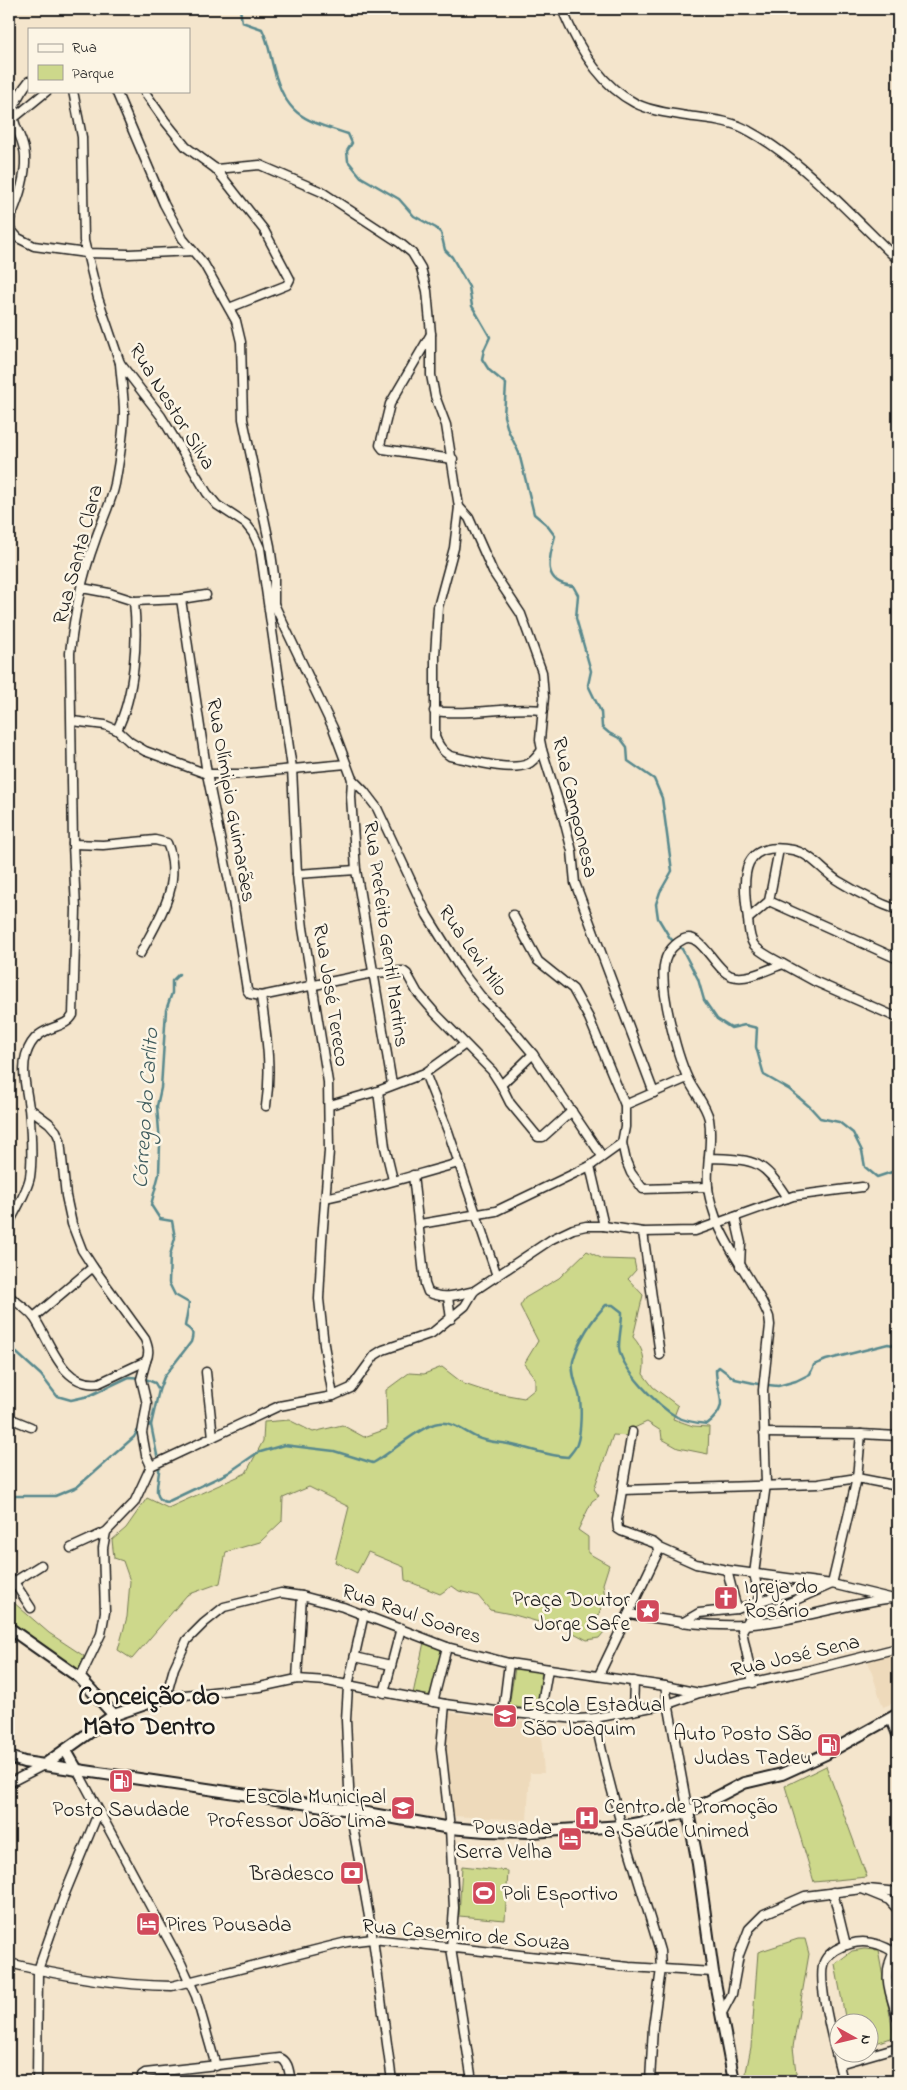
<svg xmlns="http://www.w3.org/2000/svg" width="907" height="2090" font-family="'Indie Flower',sans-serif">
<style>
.built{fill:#eedabb}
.green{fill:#cdd88b;stroke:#747a54}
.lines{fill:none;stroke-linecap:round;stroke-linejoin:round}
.stream{stroke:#58898d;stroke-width:2.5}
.street-casing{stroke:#1c1c1c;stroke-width:11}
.secondary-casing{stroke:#1c1c1c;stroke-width:14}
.street{stroke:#fcf5e5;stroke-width:8}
.secondary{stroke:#fcf5e5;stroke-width:10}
.labels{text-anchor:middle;stroke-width:5;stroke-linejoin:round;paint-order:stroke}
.street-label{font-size:21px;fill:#1c1c1c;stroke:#fcf5e5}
.poi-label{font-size:21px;fill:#1c1c1c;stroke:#fcf5e5;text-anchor:start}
.water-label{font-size:22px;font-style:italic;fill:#3f5c5e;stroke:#fcf5e5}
.district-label{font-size:26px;font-weight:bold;fill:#1c1c1c;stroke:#fcf5e5}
</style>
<rect width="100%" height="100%" fill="#f4e5cc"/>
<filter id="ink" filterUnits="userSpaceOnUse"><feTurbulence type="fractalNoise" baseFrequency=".02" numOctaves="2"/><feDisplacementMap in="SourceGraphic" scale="10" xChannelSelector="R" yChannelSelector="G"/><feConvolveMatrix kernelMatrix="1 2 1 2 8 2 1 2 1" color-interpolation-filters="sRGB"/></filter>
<g filter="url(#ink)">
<g class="built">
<path d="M898,1652v49l-15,6 -15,-46z"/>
<path d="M448,1712l92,11 4,50h-14l-3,47 -75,-4 -7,-79z"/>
</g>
<g class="green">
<path d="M587,1251l16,8 31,1 2,10 -8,9 15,16 -10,42c10,11 13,23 10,37l10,13 25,19 -5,13 20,7 16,1 -1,27 -30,-6 -16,-9 -1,-8 -14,-9 -17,8 -1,6 -16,-1 -19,54 5,7 -7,5 -14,29 10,7v16l21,12 -6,19 2,13 -9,25 8,10 -5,6 -12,2 -17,-9 -59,-17 -21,-4 -12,-14 -19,-5 -7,-5 -12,8 -35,-14 -1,-13 -36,-15 -11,21 -22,-11 14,-55 -40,-20 -26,11 -1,23 -22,21 -34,10 -6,31 -33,12 -55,64 -14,-9 9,-33 3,-36 -7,-20 -9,-3 -2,-18 14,-12 21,-30 21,10 78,-35 17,-32 1,-19 25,-2 24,12 29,-7 22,12 23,-8 -1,-39 23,-17 15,1 18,-7 22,17 21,7 39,7 11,-9v-11l-11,-14 14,-23 -18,-35 5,-8 34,-20z"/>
<path d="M13,1602l36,31 35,23 -6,15 -36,-25 -33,-27v-11z"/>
<path d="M424,1642l18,8 -10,41 -5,6 -14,-3z"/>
<path d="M515,1668l27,4 -6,38 -27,-4z"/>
<path d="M826,1766l41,111 -53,5 -29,-96z"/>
<path d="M462,1866l46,5 -3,49 -46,-4z"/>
<path d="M798,1939h7l4,15 -16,93 4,34h-49l-2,-9 5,-25 7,-95z"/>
<path d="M864,1949l14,1 16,87 -24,8v-23h-24l-11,-58 17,-13z"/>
</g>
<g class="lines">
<g class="stream">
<path d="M240,9l2,13 20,7c7,14 8,27 12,41 13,48 32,50 74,64l4,9 -5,8 1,10 13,16 38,22 15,17 22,12 5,5 4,17 7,7 17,30 3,19 18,31 -6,13 -2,9 7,11 17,14 -2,32 4,14 11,23 15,61 12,10 9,12c-6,22 -14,47 18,50l5,9 -2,23 15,53 -3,14 13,27 1,15 7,6 12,6 6,8 1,14 26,18 8,19 10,73 -12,21 -4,12 2,14 12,20 12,11 16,30 6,21 13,19 14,9 14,-3 12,3 -1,19 8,28 26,15 20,17 10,11 19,4 14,11 9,18 3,16 12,10 21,-7"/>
<path d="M898,1327l-3,8 3,7"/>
<path d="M9,1346l32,29 16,21 14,4 18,-4 40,-19 14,1 12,5 4,7 -8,35 7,35"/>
<path d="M159,1390l5,-13 27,-35c3,-9 2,-11 -6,-16l4,-23 -14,-8 -6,-12 1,-28 5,-17 -3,-17 -12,-2 -9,-14 8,-31 1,-30 -3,-38 4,-18 5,-78 6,-17v-12l7,-7"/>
<path d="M159,1465c2,12 -10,34 8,37l61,-29 29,-20 27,-8 50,6 39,12c16,-9 50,-39 66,-40 14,-2 27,10 39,15 10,4 19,4 30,6 21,4 39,12 60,13 3,-4 8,-9 9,-13 4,-11 5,-38 2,-50 -3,-10 -8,-22 -6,-33 5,-20 19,-42 33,-56h7l9,7c0,12 -3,24 -3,35 1,21 40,60 58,70 10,5 19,6 30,7 25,-19 9,-29 9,-54l3,-3 16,12 23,5 20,2 18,-5 14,-7 4,-9 12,-5 62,-16 10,2"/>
<path d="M9,1496h46l22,-9 57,-50 5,-9 12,-3"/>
</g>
<defs>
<g id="street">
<path d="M562,9c15,36 37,76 73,94 15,8 35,10 52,13 20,3 44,4 62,15 52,28 106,88 149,129"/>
<path d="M73,91l9,46 2,104 14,57 22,65 41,53 46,77 10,12 29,19 7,9 7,15 32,220 5,106 6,54 25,154 1,69 -7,89 -3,59 5,46 9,51"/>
<path d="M116,91l48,113 19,35 21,25 32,57 5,21 2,77 27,127 4,29v29"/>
<path d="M144,91l21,30 21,26 30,22 44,-4 62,27 78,51 12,10 9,15 6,23 4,43v41l4,21 11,29 13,82 -5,41 -16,59 -3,49v81c4,9 7,14 15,19 20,4 59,16 78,8 6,-3 10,-9 14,-14"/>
<path d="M9,122l38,-31"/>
<path d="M216,169l48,61 26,49 -3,6 -58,23"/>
<path d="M9,221c9,-20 17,-42 16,-64 0,-14 -8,-24 -11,-37 -3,-13 7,-29 15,-39"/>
<path d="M9,228l9,10 16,8 52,7 43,1 64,-3"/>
<path d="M431,334l-41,70 -10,41 3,4 70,10"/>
<path d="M459,507l10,11 24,54 28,42 21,58 2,25 -4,43 2,10 22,70 8,31 3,32 79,210"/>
<path d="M82,588l27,5 25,8 47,-2 26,175 26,127 14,89 3,4 11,2 112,-23 30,-2 4,3 10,18 18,21 57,58 9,14 32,-31"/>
<path d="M181,599l25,-4"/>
<path d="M271,602l3,2 59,124 19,51 -1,18 5,73 36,214"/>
<path d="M434,711c37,5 72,-5 109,-1"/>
<path d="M72,721l33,4 12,5 13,12 15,9 62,23h33l106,-10"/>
<path d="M117,730c18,-36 21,-90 17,-129"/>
<path d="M352,779l12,12 13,17 50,107 36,58 20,26 24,24 26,31 69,102"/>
<path d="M73,844l30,1 52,-5 12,3c17,41 -9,77 -27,111"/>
<path d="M297,874l59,-4"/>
<path d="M769,901l129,58"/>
<path d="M513,915l25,46 35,28 16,29 36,87v22l-3,16 4,18 5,12 12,16 65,-2"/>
<path d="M748,919l21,-18 10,-52"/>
<path d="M783,964c-9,-5 -23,-11 -29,-19 -6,-8 -5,-23 -7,-33 -5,-38 -5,-72 46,-62 19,4 31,23 47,32 18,11 38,21 58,28"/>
<path d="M261,996c5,39 11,70 5,110"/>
<path d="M425,1073l23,58 49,145"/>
<path d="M501,1085l9,18 28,34h5l29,-26"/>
<path d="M378,1091l7,56 8,33"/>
<path d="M330,1105l48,-14 47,-18 39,-28"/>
<path d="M625,1105l62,-27"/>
<path d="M709,1158c45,2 53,0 78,40"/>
<path d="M590,1166l14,60"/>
<path d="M413,1175l12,109 3,8c15,8 30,3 46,-1"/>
<path d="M325,1198c45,-9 89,-23 134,-35"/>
<path d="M735,1217l6,26 -1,23"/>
<path d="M9,1223c7,-14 18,-31 21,-46 3,-21 1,-47 -1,-69 -2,-17 -8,-36 -3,-53 10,-33 38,-23 47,-40l3,-106 -3,-65 -3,-191c4,-37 12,-77 25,-112 6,-19 16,-37 20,-57 4,-23 9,-48 9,-72 0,-16 -3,-33 -4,-49"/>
<path d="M420,1224l76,-13 94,-45 32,-23"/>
<path d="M643,1232l17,123"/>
<path d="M9,1296c8,7 20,14 26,23 16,24 27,69 64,64l47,-22c4,-8 2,-14 -1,-22l-52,-72 -11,-17 -10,-26 -6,-28 -6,-56 -4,-9 -7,-8 -20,-15"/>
<path d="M448,1297l3,22"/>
<path d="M34,1317l59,-50"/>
<path d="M146,1361l-5,18 6,25 -5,29 4,22 5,11"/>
<path d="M206,1372l7,65"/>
<path d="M9,1418l22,9"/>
<path d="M632,1432l-15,88 1,9 3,2 33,12 6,5 36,16 31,6 105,14 66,16"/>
<path d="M764,1433l97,1 37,2"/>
<path d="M622,1490l196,-6 39,-6 41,8"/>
<path d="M71,1548l35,-16"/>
<path d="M727,1570l10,39"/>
<path d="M14,1582l17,26"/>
<path d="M9,1585l32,-20"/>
<path d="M761,1602l-7,-28 12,-90 -3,-94 7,-65 -1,-8c-13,-33 -37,-60 -51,-93 -4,-11 -9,-25 -10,-37 -2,-22 5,-45 1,-68 -3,-14 -15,-27 -21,-40 -11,-24 -30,-93 -23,-118 2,-9 10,-18 19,-22 17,-8 32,33 48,37 15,5 36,-7 51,-12l31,17 84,37"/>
<path d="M364,1614l-16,72 -2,34 4,90 23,129 19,142"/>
<path d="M629,1614c38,6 75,13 114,11 48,-3 95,-19 143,-26"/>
<path d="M682,1623l17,-10 38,-4 78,-26"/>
<path d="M355,1657l36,8"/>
<path d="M599,1675l61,-127"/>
<path d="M80,1678l21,-44 4,-22 -2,-64 3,-16 28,-29 17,-37 128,-60 54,-10 18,-8 24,-33 8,-5 49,-17 33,-27 9,-15 78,-52 21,-10 13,-3h18l39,6 52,-1 98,-35 69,-9"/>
<path d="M297,1679l5,-83"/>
<path d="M753,1683l-11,-52 6,-10 84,-37 25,-106 4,-44"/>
<path d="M665,1686l23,126"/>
<path d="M384,1693l17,-65"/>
<path d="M699,1693l-34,-7 -156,-23 -62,-16 -104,-40 -41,-11 -21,-3 -57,14 -20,16 -17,17 -13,28 -8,29 94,-10 37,-8 30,2 118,23 58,8 74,7 18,-1 73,-14 31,-11 107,-22 92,-23"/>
<path d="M433,1702l14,-55"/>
<path d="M445,1704l-4,44 9,80 4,80 -3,40 21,133"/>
<path d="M633,1711l1,-30"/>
<path d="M503,1712l6,-49"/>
<path d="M540,1716l8,-47"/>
<path d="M595,1718c15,79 42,156 65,233l1,18 -8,58 -3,54"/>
<path d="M890,1719l8,19"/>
<path d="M77,1770l104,193 15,33 20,70"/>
<path d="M9,1783l35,-18"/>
<path d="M868,1889l30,3"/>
<path d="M833,1892l13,53"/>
<path d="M898,1945c-18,27 -9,46 0,74"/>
<path d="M9,1963c52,13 109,22 163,23l175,-44 26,-3 256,28 84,5"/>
<path d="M722,2013l10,-19 7,-39 10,-26 15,-15 41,-18 57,-7 27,11 9,10"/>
<path d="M839,2064l59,-17"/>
<path d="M37,2081l1,-111 26,-74 35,-85"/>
<path d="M142,2081v-6l3,-2 135,-15c9,3 9,15 11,23"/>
<path d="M843,2081c-5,-22 -29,-103 -18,-121 5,-8 15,-14 25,-16 15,-5 31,0 44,8"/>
</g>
<g id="secondary">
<path d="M9,1628l71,50 34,37"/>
<path d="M66,1751l11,19"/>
<path d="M9,1757l15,5 326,48 100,18 35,3 46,1 91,-6 28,-5 38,-9 56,-29 38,-9 44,-20 72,-40"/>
<path d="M44,1765l70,-50 52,-18"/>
<path d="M688,1812l10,52 15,108 21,109"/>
</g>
</defs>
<use href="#street" class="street-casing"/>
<use href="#secondary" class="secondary-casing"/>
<use href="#street" class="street"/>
<use href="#secondary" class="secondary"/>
</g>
</g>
<defs>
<symbol id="church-square" viewBox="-11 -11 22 22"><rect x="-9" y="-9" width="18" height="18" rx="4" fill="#d1495b" stroke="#fcf5e5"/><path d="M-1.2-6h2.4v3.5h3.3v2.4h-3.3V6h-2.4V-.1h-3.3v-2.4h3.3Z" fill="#fff"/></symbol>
<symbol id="sight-square" viewBox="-11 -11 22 22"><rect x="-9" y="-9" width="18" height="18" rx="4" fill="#d1495b" stroke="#fcf5e5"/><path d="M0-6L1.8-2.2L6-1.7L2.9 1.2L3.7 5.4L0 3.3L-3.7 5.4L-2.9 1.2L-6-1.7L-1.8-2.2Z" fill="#fff"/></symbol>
<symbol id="school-square" viewBox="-11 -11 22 22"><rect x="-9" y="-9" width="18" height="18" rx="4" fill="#d1495b" stroke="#fcf5e5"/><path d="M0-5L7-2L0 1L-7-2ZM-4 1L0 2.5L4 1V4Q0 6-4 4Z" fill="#fff"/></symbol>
<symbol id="fuel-square" viewBox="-11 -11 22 22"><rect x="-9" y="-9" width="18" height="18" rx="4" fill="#d1495b" stroke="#fcf5e5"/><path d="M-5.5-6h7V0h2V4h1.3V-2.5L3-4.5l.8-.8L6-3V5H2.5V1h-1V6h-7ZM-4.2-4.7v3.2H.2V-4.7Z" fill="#fff"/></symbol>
<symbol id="hospital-square" viewBox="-11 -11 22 22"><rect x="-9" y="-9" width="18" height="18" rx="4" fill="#d1495b" stroke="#fcf5e5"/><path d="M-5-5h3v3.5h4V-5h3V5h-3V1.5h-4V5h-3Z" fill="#fff"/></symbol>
<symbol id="hotel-square" viewBox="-11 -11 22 22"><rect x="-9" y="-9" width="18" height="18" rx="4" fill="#d1495b" stroke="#fcf5e5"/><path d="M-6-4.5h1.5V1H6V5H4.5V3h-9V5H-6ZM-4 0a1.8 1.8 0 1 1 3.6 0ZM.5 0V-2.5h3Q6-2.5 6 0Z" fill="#fff"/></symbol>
<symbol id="bank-square" viewBox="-11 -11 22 22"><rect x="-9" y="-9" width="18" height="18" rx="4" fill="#d1495b" stroke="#fcf5e5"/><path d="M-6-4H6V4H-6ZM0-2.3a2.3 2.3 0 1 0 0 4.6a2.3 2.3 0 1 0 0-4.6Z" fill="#fff"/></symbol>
<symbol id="stadium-square" viewBox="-11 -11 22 22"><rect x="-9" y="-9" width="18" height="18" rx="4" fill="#d1495b" stroke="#fcf5e5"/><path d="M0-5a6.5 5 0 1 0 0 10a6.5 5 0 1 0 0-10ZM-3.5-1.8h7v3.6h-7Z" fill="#fff"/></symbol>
</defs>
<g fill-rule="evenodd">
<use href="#church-square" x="712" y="1584" width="28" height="28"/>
<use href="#sight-square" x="634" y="1597" width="28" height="28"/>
<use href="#school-square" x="491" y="1702" width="28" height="28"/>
<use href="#fuel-square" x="815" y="1731" width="28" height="28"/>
<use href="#fuel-square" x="107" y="1767" width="28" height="28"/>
<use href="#school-square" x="389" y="1794" width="28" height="28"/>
<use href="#hospital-square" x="573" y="1804" width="28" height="28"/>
<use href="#hotel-square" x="556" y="1825" width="28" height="28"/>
<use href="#bank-square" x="338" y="1859" width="28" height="28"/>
<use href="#stadium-square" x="470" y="1879" width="28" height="28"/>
<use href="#hotel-square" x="134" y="1910" width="28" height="28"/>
</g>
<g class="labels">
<g class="street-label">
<text transform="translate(173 406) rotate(58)" y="7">Rua Nestor Silva</text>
<text transform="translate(77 554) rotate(-75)" y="7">Rua Santa Clara</text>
<text transform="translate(232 800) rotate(80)" y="7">Rua Olímipio Guimarães</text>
<text transform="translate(576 807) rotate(77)" y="7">Rua Camponesa</text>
<text transform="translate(387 934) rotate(82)" y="7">Rua Prefeito Gentil Martins</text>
<text transform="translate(474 950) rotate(55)" y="7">Rua Levi Milo</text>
<text transform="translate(332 995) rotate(81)" y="7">Rua José Tereco</text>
<text transform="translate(412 1613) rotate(19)" y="7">Rua Raul Soares</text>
<text transform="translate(795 1655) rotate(-13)" y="7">Rua José Sena</text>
<text transform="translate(466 1934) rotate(5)" y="7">Rua Casemiro de Souza</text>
</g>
<g class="poi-label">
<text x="744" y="1593">Igreja do<tspan x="744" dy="24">Rosário</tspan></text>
<text x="630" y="1606" text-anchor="end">Praça Doutor<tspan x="630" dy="24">Jorge Safe</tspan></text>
<text x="522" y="1711">Escola Estadual<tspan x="522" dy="24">São Joaquim</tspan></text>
<text x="812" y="1740" text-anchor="end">Auto Posto São<tspan x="812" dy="24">Judas Tadeu</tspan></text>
<text x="386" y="1803" text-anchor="end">Escola Municipal<tspan x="386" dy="24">Professor João Lima</tspan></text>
<text x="604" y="1813">Centro de Promoção<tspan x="604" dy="24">a Saúde Unimed</tspan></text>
<text x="121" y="1816" text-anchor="middle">Posto Saudade</text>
<text x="552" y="1834" text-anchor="end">Pousada<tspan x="552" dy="24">Serra Velha</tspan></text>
<text x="334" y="1880" text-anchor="end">Bradesco</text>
<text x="502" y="1900">Poli Esportivo</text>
<text x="166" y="1931">Pires Pousada</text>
</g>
<g class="water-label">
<text transform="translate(144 1108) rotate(-86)" y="8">Córrego do Carlito</text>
</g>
<g class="district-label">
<text x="149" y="1704">Conceição do<tspan x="149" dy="30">Mato Dentro</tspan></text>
</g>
</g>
<rect width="907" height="2090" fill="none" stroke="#fcf5e5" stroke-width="30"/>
<rect x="15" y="15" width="877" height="2060" fill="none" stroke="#1c1c1c" stroke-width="2" filter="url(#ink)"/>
<rect x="28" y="28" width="162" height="65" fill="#fcf5e5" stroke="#a29e95"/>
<rect x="38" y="44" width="25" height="8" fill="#fcf5e5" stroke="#a29e95"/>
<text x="72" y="52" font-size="15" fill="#1c1c1c">Rua</text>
<rect x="38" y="65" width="25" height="15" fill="#cdd88b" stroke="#a29e95"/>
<text x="72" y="78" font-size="15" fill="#1c1c1c">Parque</text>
<g transform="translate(854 2038) rotate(98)"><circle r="24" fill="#fcf5e5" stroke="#a29e95"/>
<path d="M0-4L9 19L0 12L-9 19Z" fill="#d1495b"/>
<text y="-8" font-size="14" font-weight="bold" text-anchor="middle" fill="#1c1c1c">N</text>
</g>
</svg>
